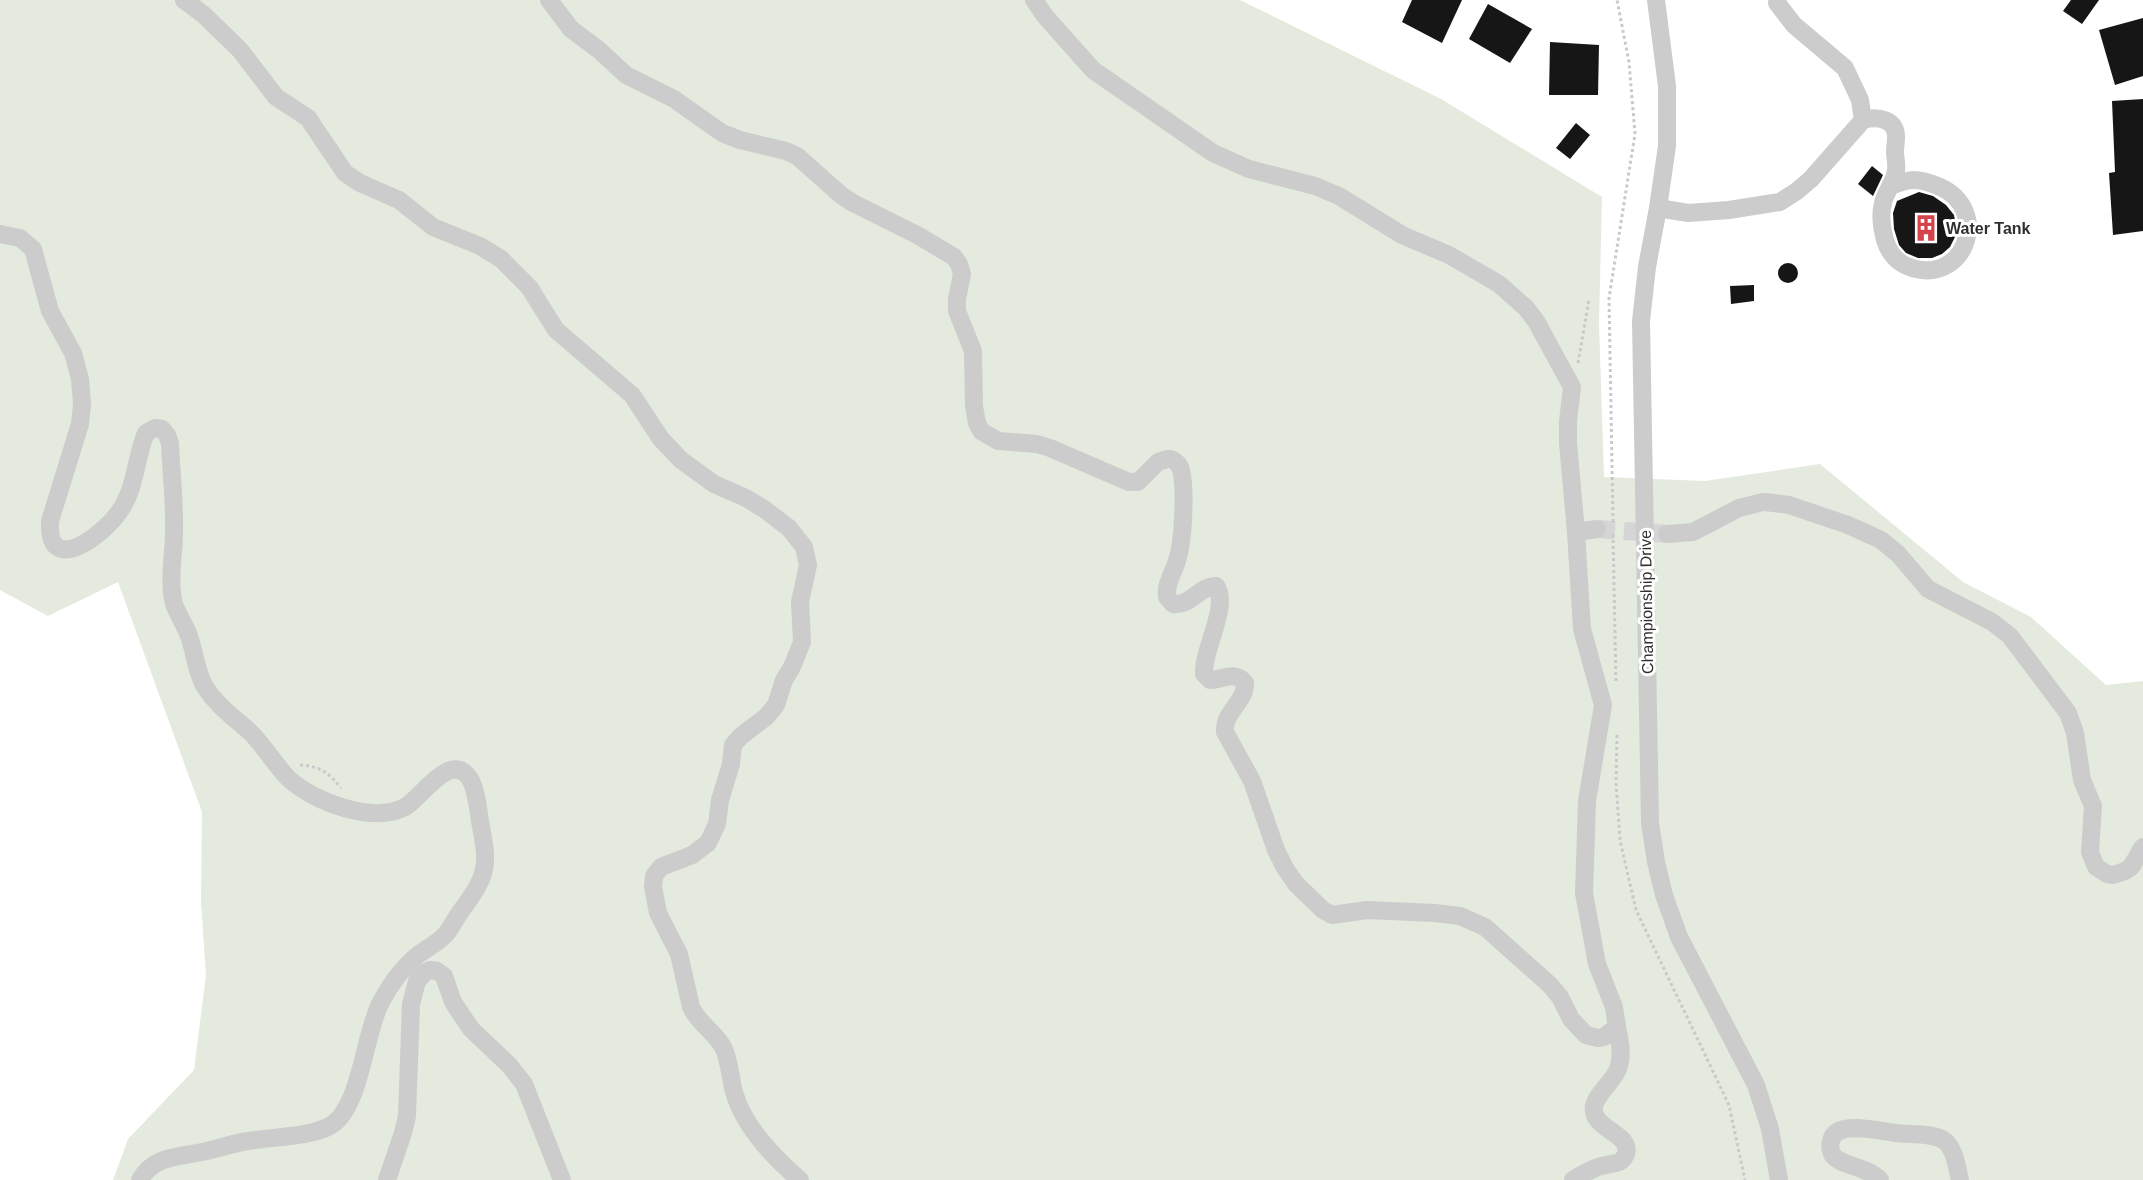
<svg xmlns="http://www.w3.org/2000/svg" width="2143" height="1180" font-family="Helvetica,sans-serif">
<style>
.green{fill:#e4eade}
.building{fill:#161616}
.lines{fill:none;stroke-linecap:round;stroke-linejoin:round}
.minor-tunnel{stroke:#d5d5d5;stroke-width:18;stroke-dasharray:18 9;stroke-linecap:butt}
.path{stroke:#c9c9c9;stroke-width:3;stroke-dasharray:3 3;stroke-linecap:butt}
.minor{stroke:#ccc;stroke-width:18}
.labels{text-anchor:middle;stroke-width:6;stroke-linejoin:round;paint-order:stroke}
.poi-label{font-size:16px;font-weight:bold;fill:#2f2f2f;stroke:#fff;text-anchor:start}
.street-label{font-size:16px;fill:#2f2f2f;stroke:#fff}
</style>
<rect width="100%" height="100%" fill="#fff"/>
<path class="green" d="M0,0h1240l201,99 161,98 -3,127 5,153 101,4 115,-17 143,118 68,35 75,68 37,-4v499h-2030l15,-41 66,-69 12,-95 -5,-73 1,-90 -84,-230 -70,34 -48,-26z"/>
<g class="building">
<path d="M1412,0h50l-20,43 -40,-21z"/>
<path d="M2071,0h28l-17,24 -19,-13z"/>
<path d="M1488,4l44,25 -22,34 -41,-24z"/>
<path d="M2143,18v58l-28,9 -16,-55z"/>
<path d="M1550,42l49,3 -1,50h-49z"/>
<path d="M2143,99v132l-30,4 -4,-62 6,-1 -3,-71z"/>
<path d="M1576,123l14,12 -20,24 -14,-11z"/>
<path d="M1872,166l11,9 -10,21 -15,-12z"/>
<path d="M1919,192l14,4 13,9 8,10 2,11 -1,11 -5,10 -8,7 -10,4h-14l-12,-5 -7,-8 -5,-16 -1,-16 4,-12z"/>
<circle cx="1788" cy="273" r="10"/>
<path d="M1754,285v16l-23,3 -1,-18z"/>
</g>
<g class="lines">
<path class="minor-tunnel" d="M1597,529l70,5"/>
<g class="path">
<path d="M1578,363l11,-63"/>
<path d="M1613,522l-4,-224 26,-164 -6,-72 -12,-62"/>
<path d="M1613,534l3,150"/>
<path d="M1617,735l-1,48 4,57 16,70 93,195 16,75"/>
<path d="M300,765c20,1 29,8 41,23"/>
</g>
<g class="minor">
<path d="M184,0l20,15 36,35 36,47 32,21 37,55 15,10 39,17 34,27 47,19 21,13 28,28 27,43 76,65 29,44 20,21 33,24 32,14 18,11 25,19 15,19 4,18 -8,37 2,40 -10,25 -8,13 -8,25 -10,12 -25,19 -8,9 -2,19 -11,36 -3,24 -9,19 -16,12 -31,12 -7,9 -1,11 5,26 21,41 12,53c7,16 24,25 32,40 7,14 7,30 11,45 10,35 39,65 66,88"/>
<path d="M549,0l22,29 28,21 27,25 48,24 48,34 18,7 46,11 11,5 44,39 12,8 66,33 35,21 5,7 3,10 -5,25v12l16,40 1,55 3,17 4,8 17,10 39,3 13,4 79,34h9l20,-20 9,-3h4c3,2 6,3 8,6 8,15 4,75 -1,92 -3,14 -13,26 -11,40l6,7c18,2 26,-18 43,-18 14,20 -14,65 -12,88l6,6c13,0 25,-10 35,3 1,19 -22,29 -20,49l27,49 24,69 9,18 11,16 27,26 9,5 35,-5 68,3 25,3 25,11 65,58 10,12 11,22 15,16 12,3 6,-1 13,-10c3,13 6,29 1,42 -5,14 -27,28 -24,43 3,18 38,23 32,42 -1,3 -3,5 -5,7 -7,4 -16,3 -23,6 -8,3 -17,8 -25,13"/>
<path d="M1034,0l11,16 48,54 120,83 36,16 66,17 24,10 63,39 47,20 50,29 27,24 10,13 36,66 -4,34v22l8,89 6,97 21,76 -16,96 -3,92 13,71 17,43 3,20"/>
<path d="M1656,0l11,86v60l-9,62 -11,59 -6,54 9,502 6,39 8,33 15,42 77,148 14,44 9,51"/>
<path d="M1777,3l17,22 51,43 15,32 3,20"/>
<path d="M1658,208l30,5 41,-3 51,-8 17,-11 14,-12 52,-59c15,-4 34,-1 33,18 0,5 -1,9 -1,14 0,5 2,12 1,18 -1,12 -11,22 -13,33 -3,11 -1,26 2,37 5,16 14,25 31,29 51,12 75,-61 22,-83 -20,-8 -28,-8 -47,0"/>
<path d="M0,234l20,4 13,11 17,62 23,42 7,26 2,25 -2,20 -30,97c-3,58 54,13 69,-9 17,-23 16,-53 27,-79l9,-5 7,1 5,6 3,8c1,30 5,60 4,90 0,22 -6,48 0,71 4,11 11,21 15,32 6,17 7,36 16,51 12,19 30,31 46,46 14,14 24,32 38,46 25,23 84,45 116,28 15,-8 43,-53 62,-32 9,9 11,34 13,46 2,13 6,27 5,41 -1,20 -15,36 -26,52 -5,7 -8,14 -13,20 -8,9 -19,14 -28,21 -15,12 -28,30 -37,47 -17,31 -20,107 -51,124 -21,11 -57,11 -82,15 -15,2 -30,8 -46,11 -24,5 -49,4 -62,28"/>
<path d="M1576,532l21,-3"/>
<path d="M1667,534l26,-2 46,-24 24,-6 11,1 15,2 59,20 33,15 17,14 30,35 64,33 18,14 58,77 7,20 7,47 11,26 -3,46 6,15 11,7 6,1 12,-4 6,-4 12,-20"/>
<path d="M387,1180l16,-47 4,-17 4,-112 6,-23 7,-8 6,-3 7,1 7,5 9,26 18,27 38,36 15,19 38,96"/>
<path d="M1880,1180c-14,-15 -40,-13 -48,-26 -2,-4 -2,-9 -1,-13 5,-22 48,-10 64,-8 14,2 38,-1 50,8 10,8 12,27 15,39"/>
</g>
</g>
<defs>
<symbol id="building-bare" viewBox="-9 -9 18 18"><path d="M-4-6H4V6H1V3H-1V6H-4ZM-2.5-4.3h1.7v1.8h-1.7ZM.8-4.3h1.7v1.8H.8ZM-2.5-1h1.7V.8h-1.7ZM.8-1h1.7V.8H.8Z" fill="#d2454b" stroke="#fff" stroke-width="2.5" paint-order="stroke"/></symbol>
</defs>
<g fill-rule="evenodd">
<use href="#building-bare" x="1907" y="209" width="38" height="38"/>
</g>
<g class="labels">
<g class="poi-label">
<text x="1946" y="234">Water Tank</text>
</g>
<g class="street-label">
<text transform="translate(1646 602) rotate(-91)" y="6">Championship Drive</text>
</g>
</g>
</svg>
